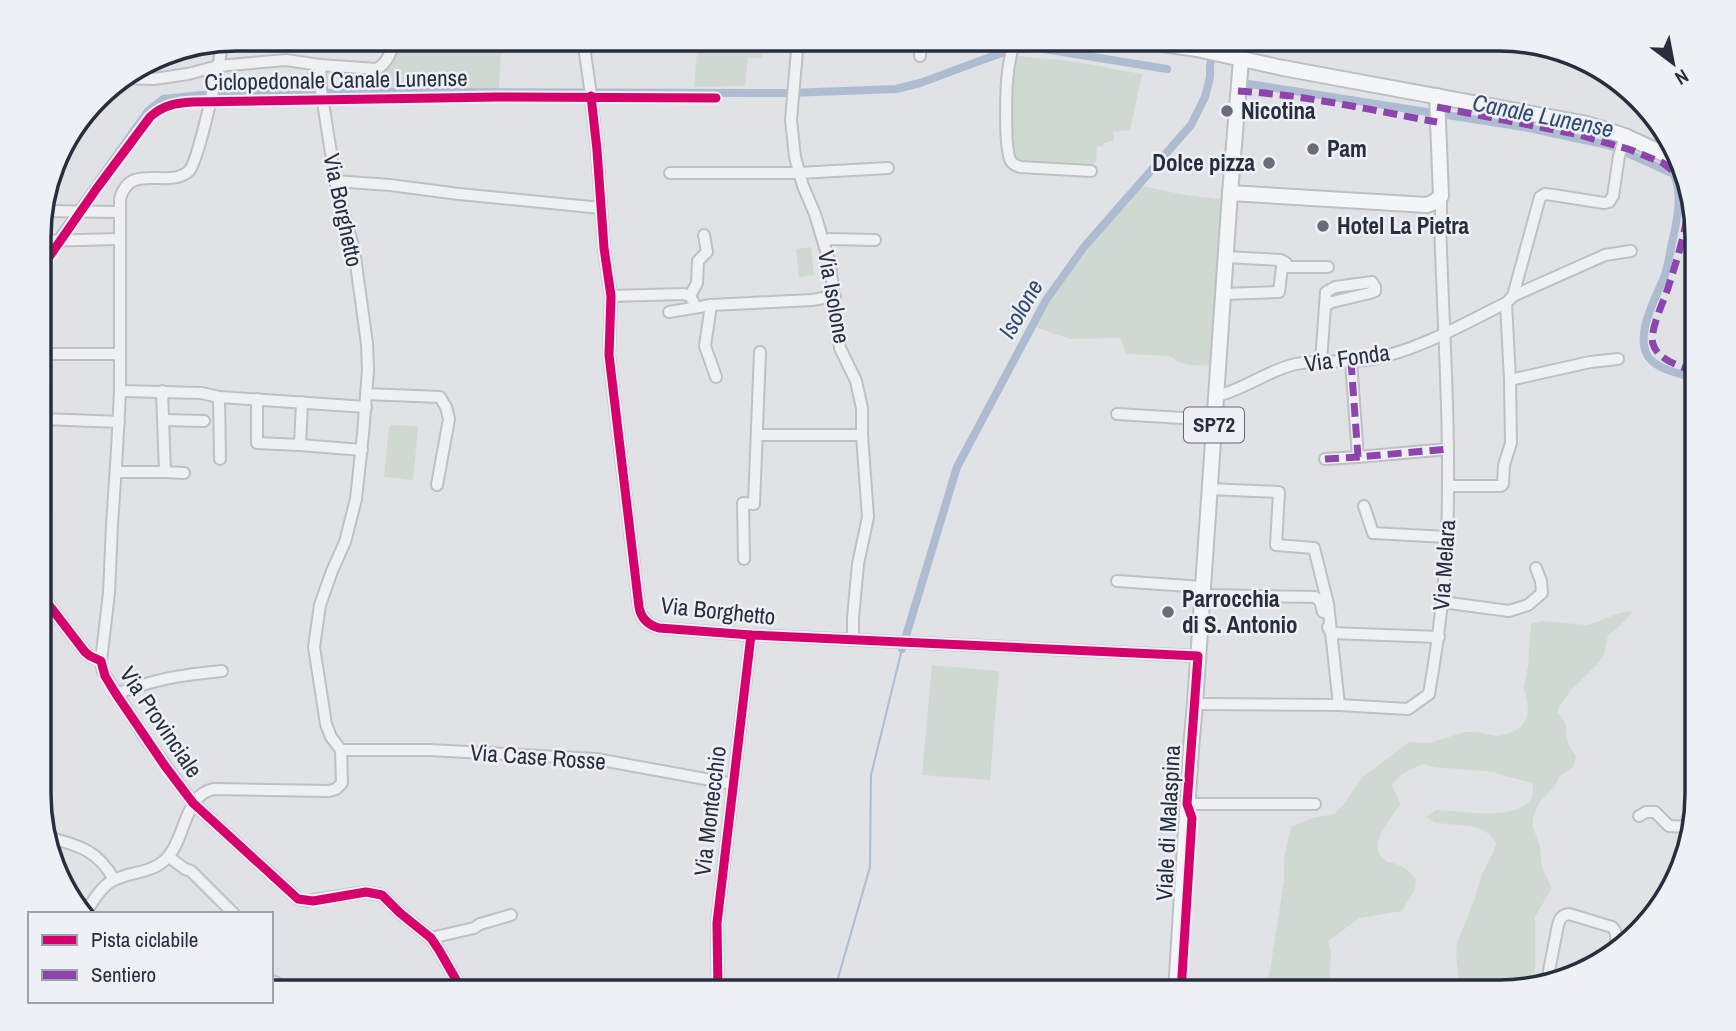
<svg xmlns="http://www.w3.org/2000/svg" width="1736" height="1031" font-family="'Archivo Narrow',sans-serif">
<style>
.green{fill:#d0d9d1}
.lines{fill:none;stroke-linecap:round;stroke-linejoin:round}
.stream{stroke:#aebcd1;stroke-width:2}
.canal{stroke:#aebcd1;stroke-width:8}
.minor-casing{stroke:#bec0c4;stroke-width:14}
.major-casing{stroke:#bcbfc3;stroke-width:18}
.minor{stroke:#eff0f2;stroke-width:10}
.major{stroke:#f4f5f6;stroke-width:14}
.quiet{stroke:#8e44ad;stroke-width:7;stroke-dasharray:14 7;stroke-linecap:butt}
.cycleway-casing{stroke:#edf0f5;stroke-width:13}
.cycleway{stroke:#d6006c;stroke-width:9}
.poi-dot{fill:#686d79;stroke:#edf0f5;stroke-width:2.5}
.labels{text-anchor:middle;stroke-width:5;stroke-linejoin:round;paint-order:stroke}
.shield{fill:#edf0f5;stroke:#626875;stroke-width:2}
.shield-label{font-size:21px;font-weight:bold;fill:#272e3e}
.street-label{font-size:23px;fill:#272e3e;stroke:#edf0f5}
.poi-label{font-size:23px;font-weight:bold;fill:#272e3e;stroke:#edf0f5;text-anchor:start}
.water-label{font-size:24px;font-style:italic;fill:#314a72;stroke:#edf0f5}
.rim{fill:none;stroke:#272e3e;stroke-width:3.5}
</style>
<rect width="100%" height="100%" fill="#e0e2e6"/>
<g class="green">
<path d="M399,39h141l-1,11 -38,2 -2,37 -118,2 6,-24z"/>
<path d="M698,39h69l-1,7 3,1 -1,7 -5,-1 -1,5h-14l-3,28 -51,1z"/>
<path d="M1017,56l54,5 71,13 -12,56 -17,2 1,8 -10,3 -1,3 -6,1 -1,14 -6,7 -66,-3 -8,-4c-10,-25 -6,-77 -1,-104z"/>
<path d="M1141,186l45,9 39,5 -11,166 -24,-1 -12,-3 -8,-6 -44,-2 -5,-16 -51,1 -35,-12c28,-52 68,-97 106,-141z"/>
<path d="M811,247l3,28 -15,2 -3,-28z"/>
<path d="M391,425l26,1 1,3 -5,51 -29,-3 5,-50z"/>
<path d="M1632,611l-4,7 -20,18 -4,18 -7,10 -26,26 -12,17 -2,5c13,12 7,15 10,28 1,6 7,11 9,17l-3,10 -13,9 -5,10 -15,16 -7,14v11l7,19 2,22 10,20 -17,29v68l-23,7h-48l-6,-17 -2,-21 1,-11 16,-39 9,-30 11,-21 3,-10 -7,-9 -8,-5 -11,-3 -34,-3 -10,-6 10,-7c24,0 85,14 97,-15 0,-1 0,-11 0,-12l-29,-7 -9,-4 -61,-5 -10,-3c-12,4 -25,10 -32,21l8,19c-7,13 -27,33 -21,49 2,4 6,6 8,9 14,2 20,6 29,18l-1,10 -13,21 -42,7 -32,23 3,10 -2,41h-91v-3l22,-5 9,-8 15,-95v-22l7,-32 21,-9 23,-4 8,-9 20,-28 46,-35 20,1 36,-11h11l22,4 12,-3 11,-6 6,-9 1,-11 -4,-20 4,-20 3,-43 10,-3 46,4 10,-3 22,-9z"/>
<path d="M932,665l67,6 -9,109 -68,-5z"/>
</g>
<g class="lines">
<path class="stream" d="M834,992l36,-125 1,-92 31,-126"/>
<g class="canal">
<path d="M1243,83l286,45 83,18 62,28c9,23 3,46 -2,69 -2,11 -4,22 -7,32 -8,21 -35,66 -13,86 11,10 31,13 45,18"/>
<path d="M40,262l108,-151 15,-12 40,-4 203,-3 383,1 107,-4 24,-6 84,-31 16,-3 18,-1 129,21"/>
<path d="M902,649l55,-182 89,-167 38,-53 107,-122 14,-28 5,-20v-12l7,-26"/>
</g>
<defs>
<g id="minor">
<path d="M583,39l7,49 7,62 7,98 7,48 -2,59 4,35 26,217c2,12 9,18 20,21l92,7 447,21"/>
<path d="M798,39l-7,81 4,37 8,29 12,28 15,50 10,84 16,33 6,27v27l6,82 -10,47 -5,54v15l3,7"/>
<path d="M1013,39c0,11 -4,22 -5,33 -2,14 -4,80 3,89 2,4 5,4 9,6l71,4"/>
<path d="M222,41c-1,18 -24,122 -33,130 -21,19 -59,-10 -69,28v192l-3,59 -5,75 -3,68 -8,68 2,11 41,64 49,67 101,92 4,4 9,2 59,-9 16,3 18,18 31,25 8,12 24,42"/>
<path d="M920,56l1,-17"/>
<path d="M1233,58l2,-19"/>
<path d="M122,78l32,1 34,-5 30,-8 68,-6 34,5 56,4c12,-5 15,-19 20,-30"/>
<path d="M670,173h129l89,-5"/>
<path d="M335,181l55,4 69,9 142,14"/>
<path d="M40,211l80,1"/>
<path d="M40,241l80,-2"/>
<path d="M824,242l6,-3 45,1"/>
<path d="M1226,257l55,3 5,3v4"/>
<path d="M1224,294l55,-2 3,-25h46"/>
<path d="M611,296l73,-2 6,2"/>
<path d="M1513,296l27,-99 5,-3 8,1 51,8 5,-1 4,-6 6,-40 6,-20"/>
<path d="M693,301l-3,-5 7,-13 1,-22 9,-9 -3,-17"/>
<path d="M711,305l-6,41 11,31"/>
<path d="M669,312l42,-7 101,-5 23,-4"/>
<path d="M40,354h79"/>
<path d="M1351,361l7,96 90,-8"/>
<path d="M1321,362l5,-70 9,-5 37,-5 3,5v4l-5,2 -38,9 -7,4"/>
<path d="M1510,380l80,-18 28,-3"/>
<path d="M120,391l81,2 18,4 147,10"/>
<path d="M366,394l74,3 6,10 3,12 -12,66"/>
<path d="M1216,396c28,-6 52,-26 80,-32 25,-5 51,0 76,-5 47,-9 91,-35 134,-56l7,-7 92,-41 26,-4"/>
<path d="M219,397l1,62"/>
<path d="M257,399v44l43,2 2,-43"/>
<path d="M1117,414l97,6"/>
<path d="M164,420l40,1"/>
<path d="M40,421l4,-2 75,3"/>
<path d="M757,435h105"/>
<path d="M300,445l62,5"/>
<path d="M1325,459l33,-2"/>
<path d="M116,472h49l-3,-81"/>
<path d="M165,472l19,1"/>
<path d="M1448,486h53l2,-2 1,-19 7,-22 -1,-63 -4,-77"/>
<path d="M1209,489l70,3 -3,53 38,3 14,56 11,101"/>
<path d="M1364,506l9,27 74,4"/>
<path d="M744,559l-1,-56 11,1 6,-152"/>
<path d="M1117,581l86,6"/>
<path d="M1202,595l113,2 5,4 3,11"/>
<path d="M40,596l9,9 36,47 5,4 11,5"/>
<path d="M1442,602l67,9 19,-6 14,-12 -1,-12 -5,-13"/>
<path d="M1328,627l3,6 108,4"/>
<path d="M116,694c38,-15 66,-19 106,-23"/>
<path d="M1195,704l144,1 69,4 21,-15c9,-52 16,-105 18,-159 4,-104 -4,-210 -7,-314l1,-5v-20"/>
<path d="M341,750h88l167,9 137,25"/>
<path d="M1187,804h128"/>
<path d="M1639,816l7,-4h9l14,14 22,1"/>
<path d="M47,837c30,8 52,13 67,43"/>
<path d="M169,857l16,12 6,2 43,43"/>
<path d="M84,914c8,-10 16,-27 28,-33 18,-10 40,-7 55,-23 19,-20 17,-64 47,-69l115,2 7,-2 6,-6 -1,-33 -10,-13 -5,-13 -12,-77 6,-42 12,-34 13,-29 11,-43 7,-65 5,-64 -1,-26 -13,-95 -17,-58 -16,-101 -1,-25"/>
<path d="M431,938l43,-10 6,-4 31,-9"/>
<path d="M271,981l6,2"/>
<path d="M1547,981l11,-56c2,-7 4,-10 11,-11l43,13c7,6 4,15 2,24"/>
<path d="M718,992l-1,-69 34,-288"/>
</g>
<g id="major">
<path d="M1129,39l68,10 86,19 304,56 38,12 50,23"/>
<path d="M1230,193l197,12 7,-3 7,-6 -4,-100"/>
<path d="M1176,992l15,-244 4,-44 35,-511 11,-133"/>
</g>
</defs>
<use href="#minor" class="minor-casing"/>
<use href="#major" class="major-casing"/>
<use href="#minor" class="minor"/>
<use href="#major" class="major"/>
<g class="quiet">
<path d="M1238,91c67,4 133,19 199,31"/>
<path d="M1437,107l143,28 51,15 32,13 15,12 6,9"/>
<path d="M1688,198c1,27 -12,64 -20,90 -4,13 -19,43 -15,56 5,17 30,23 44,28"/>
<path d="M1351,361l7,96 90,-8"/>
<path d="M1325,459l33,-2"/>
</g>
<defs>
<g id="cycleway">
<path d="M591,96l6,54 7,98 7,48 -2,59 30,252c2,12 9,18 20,21l92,7 447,21 -11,148 5,14 -11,174"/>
<path d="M40,270l57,-82 53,-71c13,-12 26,-14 43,-15l304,-5 219,1"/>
<path d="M40,596l9,9 36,47 5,4 11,5 4,15 11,18 49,72 28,37 105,96 15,2 53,-9 16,3 18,18 31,25 8,12 24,42"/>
<path d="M718,992l-1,-69 34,-288"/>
</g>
</defs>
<use href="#cycleway" class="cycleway-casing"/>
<use href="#cycleway" class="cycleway"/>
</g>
<g class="poi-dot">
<circle cx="1227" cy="111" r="7"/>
<circle cx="1313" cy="149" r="7"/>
<circle cx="1269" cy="163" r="7"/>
<circle cx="1323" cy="226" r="7"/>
<circle cx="1168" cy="612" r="7"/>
</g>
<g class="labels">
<rect class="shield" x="1184" y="407.5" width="60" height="35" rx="5"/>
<g class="shield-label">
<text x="1214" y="432">SP72</text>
</g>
<g class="street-label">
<text transform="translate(336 80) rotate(-1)" y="8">Ciclopedonale Canale Lunense</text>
<text transform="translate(343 210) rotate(78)" y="8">Via Borghetto</text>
<text transform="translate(834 297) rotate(80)" y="8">Via Isolone</text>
<text transform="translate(1347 358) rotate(-8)" y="8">Via Fonda</text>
<text transform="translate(1444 565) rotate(-86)" y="8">Via Melara</text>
<text transform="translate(718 611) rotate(6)" y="8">Via Borghetto</text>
<text transform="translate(161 722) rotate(56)" y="8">Via Provinciale</text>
<text transform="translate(538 757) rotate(4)" y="8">Via Case Rosse</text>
<text transform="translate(710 811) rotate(-83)" y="8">Via Montecchio</text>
<text transform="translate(1168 823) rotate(-87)" y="8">Viale di Malaspina</text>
</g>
<g class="poi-label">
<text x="1241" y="119">Nicotina</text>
<text x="1327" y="157">Pam</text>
<text x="1255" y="171" text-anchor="end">Dolce pizza</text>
<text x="1337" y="234">Hotel La Pietra</text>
<text x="1182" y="607">Parrocchia<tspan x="1182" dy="26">di S. Antonio</tspan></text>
</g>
<g class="water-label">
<text transform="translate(1543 116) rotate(11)" y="8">Canale Lunense</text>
<text transform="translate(1021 309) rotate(-60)" y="8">Isolone</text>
</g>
</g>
<path d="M0 0H1736V1031H0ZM237 51H1499A186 186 0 0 1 1685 237V794A186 186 0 0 1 1499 980H237A186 186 0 0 1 51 794V237A186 186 0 0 1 237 51Z" fill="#edf0f5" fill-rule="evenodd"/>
<path class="rim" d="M237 51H1499A186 186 0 0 1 1685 237V794A186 186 0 0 1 1499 980H237A186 186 0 0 1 51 794V237A186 186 0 0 1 237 51Z"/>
<rect x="28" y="912" width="245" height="91" fill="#edf0f5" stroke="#9ea2ac" stroke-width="2"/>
<rect x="42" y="935" width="35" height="10" fill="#d6006c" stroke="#9ea2ac" stroke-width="2"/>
<text x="91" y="947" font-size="21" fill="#272e3e">Pista ciclabile</text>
<rect x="42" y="970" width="35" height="10" fill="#8e44ad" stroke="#9ea2ac" stroke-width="2"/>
<text x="91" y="982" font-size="21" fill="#272e3e">Sentiero</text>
<g transform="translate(1673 63) rotate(148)" stroke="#edf0f5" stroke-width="5" paint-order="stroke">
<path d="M0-5L12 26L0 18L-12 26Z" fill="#272e3e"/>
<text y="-10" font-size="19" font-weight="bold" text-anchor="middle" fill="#272e3e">N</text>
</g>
</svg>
